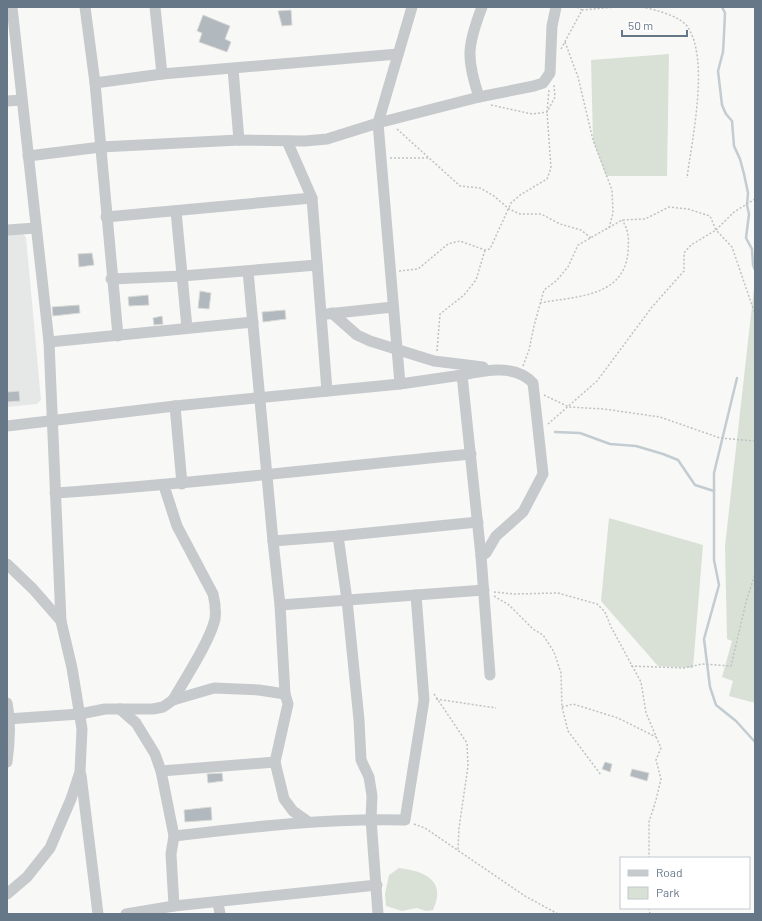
<svg xmlns="http://www.w3.org/2000/svg" width="762" height="921" font-family="Barlow,sans-serif">
<style>
.built{fill:#e6e7e7}
.green{fill:#d9e1d6}
.lines{fill:none;stroke-linecap:round;stroke-linejoin:round}
.stream{stroke:#c2ccd1;stroke-width:2.5}
.building{fill:#b1b8be;stroke:#dadad8}
.path{stroke:#bfc2c4;stroke-width:1.5;stroke-dasharray:2 2;stroke-linecap:butt}
.minor{stroke:#c6cacd;stroke-width:11}
</style>
<rect width="100%" height="100%" fill="#f8f8f6"/>
<path class="built" d="M22,233l4,4 15,163 -4,4 -30,3v-172z"/>
<g class="green">
<path d="M669,54l-2,122h-61l-13,-36 -2,-80z"/>
<path d="M755,279v424l-26,-7 4,-15 -11,-4 10,-36 -5,-2 -2,-93z"/>
<path d="M609,518l94,27 -10,123 -35,-2 -57,-65z"/>
<path d="M399,868c25,3 48,12 34,42l-7,1 -9,-3 -15,3 -16,-5 -1,-12 4,-19z"/>
</g>
<g class="lines">
<g class="stream">
<path d="M722,7l3,6 -1,21 -1,18 -5,19 4,34 4,9 6,7 2,25 6,13 4,15 4,19 -1,12 2,9 -3,24 6,11 1,16 2,5"/>
<path d="M737,378l-23,95v87l5,25 -15,54 6,48 6,18 20,16 19,21"/>
<path d="M555,432l25,1 30,11 26,2 27,8 15,6 17,25 19,6"/>
</g>
</g>
<g class="building">
<path d="M291,10l1,15 -10,1 -4,-15z"/>
<path d="M203,15l27,11 -5,13 6,3 -4,10 -28,-10 3,-9 -5,-2z"/>
<path d="M92,253l2,12 -15,2 -1,-13z"/>
<path d="M200,291l11,2 -2,16 -11,-1z"/>
<path d="M148,295l1,10 -20,1 -1,-9z"/>
<path d="M79,305l1,8 -27,3 -1,-9z"/>
<path d="M285,310l1,9 -23,3 -1,-10z"/>
<path d="M162,316l1,8 -9,1 -1,-7z"/>
<path d="M19,391l1,10 -13,1v-10z"/>
<path d="M605,762l7,2 -2,8 -8,-3z"/>
<path d="M632,769l17,4 -2,8 -17,-5z"/>
<path d="M222,773l1,8 -15,2 -1,-9z"/>
<path d="M211,807l1,13 -27,2 -1,-12z"/>
</g>
<g class="lines">
<g class="path">
<path d="M577,7l5,3"/>
<path d="M642,7c13,3 36,8 45,19 23,32 5,113 0,152"/>
<path d="M565,42l13,35 15,63 19,50 1,23 -4,15"/>
<path d="M561,49l21,-39 34,-3"/>
<path d="M491,105l41,9 15,-2 8,-15 -1,-12"/>
<path d="M397,129l63,57 20,2 14,8 15,13 11,5h21l19,10 21,6 10,8"/>
<path d="M390,158h40"/>
<path d="M755,199l-21,13 -18,18 16,17 23,67"/>
<path d="M399,271l19,-2 30,-25 12,-3 25,9 5,-1 21,-46 9,-8 27,-16 4,-11 -4,-56 2,-22"/>
<path d="M540,303c35,-7 84,-5 88,-51 1,-12 1,-22 -6,-32"/>
<path d="M437,351l3,-37 24,-19 12,-15 9,-30"/>
<path d="M523,366l6,-16 5,-24 10,-36 12,-9 12,-14 10,-22 44,-25 23,-1 24,-12 19,2 22,7 6,14 -25,15 -7,8v18l-32,36 -55,74 -49,43"/>
<path d="M544,395l25,12 35,2 56,8 60,21 35,3"/>
<path d="M494,592l20,2 44,-1 39,11 8,8 6,15 30,55 5,31 15,35 -5,12 5,19 -5,21 -7,22v36"/>
<path d="M494,596l15,9 24,24 10,6 11,17 7,21 1,34 6,24 33,44"/>
<path d="M631,666l53,2 18,-4 29,2 15,-64 9,-28"/>
<path d="M434,694l33,49 1,23 -9,62 -1,22"/>
<path d="M436,699l60,9"/>
<path d="M562,707l11,-3 45,14 38,19"/>
<path d="M414,824l11,4 100,68 33,18"/>
<path d="M649,908l1,6"/>
</g>
<g class="minor">
<path d="M12,7l37,335 12,279"/>
<path d="M85,7l10,76 23,253"/>
<path d="M155,7l7,67"/>
<path d="M233,69l6,71"/>
<path d="M95,83l67,-9 236,-20"/>
<path d="M479,97c-13,-39 -12,-51 3,-90"/>
<path d="M7,101l15,-1"/>
<path d="M287,141l25,57 15,193"/>
<path d="M28,156l73,-9 138,-7 66,1 22,-2 51,-16 101,-26 55,-11 9,-3 7,-10 2,-47 4,-19"/>
<path d="M176,211l11,117"/>
<path d="M106,217l206,-19"/>
<path d="M7,230l29,-2"/>
<path d="M248,271l25,270 7,64 5,89 3,10 -13,58 9,37 9,12 14,10"/>
<path d="M111,279l71,-3 135,-11"/>
<path d="M332,313l25,22 13,6 64,20 49,6"/>
<path d="M327,314l66,-7"/>
<path d="M49,342l204,-20"/>
<path d="M462,375c24,-5 53,-11 71,8l10,91 -20,38 -27,24 -10,17 -5,3"/>
<path d="M400,384l-22,-261 34,-116"/>
<path d="M175,406l7,78"/>
<path d="M7,426l168,-20 225,-22 62,-9 19,181 9,119"/>
<path d="M164,486l13,40 36,68c2,8 3,17 2,25 -5,22 -30,60 -42,81"/>
<path d="M55,493c139,-9 277,-26 416,-39"/>
<path d="M338,536l9,64 12,120 2,40 8,17 3,19 -1,23 7,95"/>
<path d="M273,541l65,-5 140,-14"/>
<path d="M7,564l26,25 28,32 11,47 10,61 -2,43 -9,27 -21,49 -23,29 -20,17"/>
<path d="M280,605l204,-15"/>
<path d="M7,703c4,20 3,38 0,59"/>
<path d="M120,709l16,14 19,31 6,17 13,65 -3,18 3,52"/>
<path d="M7,719l73,-5 25,-5h48l10,-2 10,-7 41,-12 45,2 26,4"/>
<path d="M161,771l114,-9"/>
<path d="M81,775l17,139"/>
<path d="M174,836c77,-9 153,-18 231,-16l19,-120 -8,-105"/>
<path d="M218,903l2,11"/>
<path d="M126,914l48,-8 203,-21"/>
</g>
</g>
<rect width="762" height="921" fill="none" stroke="#667788" stroke-width="16"/>
<rect x="620" y="857" width="130" height="52" fill="#ffffff" stroke="#c2c9cf"/>
<rect x="628" y="870" width="20" height="6" fill="#c6cacd" stroke="#c2c9cf"/>
<text x="656" y="877" font-size="12" fill="#667788">Road</text>
<rect x="628" y="887" width="20" height="12" fill="#d9e1d6" stroke="#c2c9cf"/>
<text x="656" y="897" font-size="12" fill="#667788">Park</text>
<path d="M622 30v6h65v-6" fill="none" stroke="#667788" stroke-width="2"/>
<text x="628" y="30" font-size="12" fill="#667788" stroke="#ffffff" stroke-width="3" paint-order="stroke">50 m</text>
</svg>
